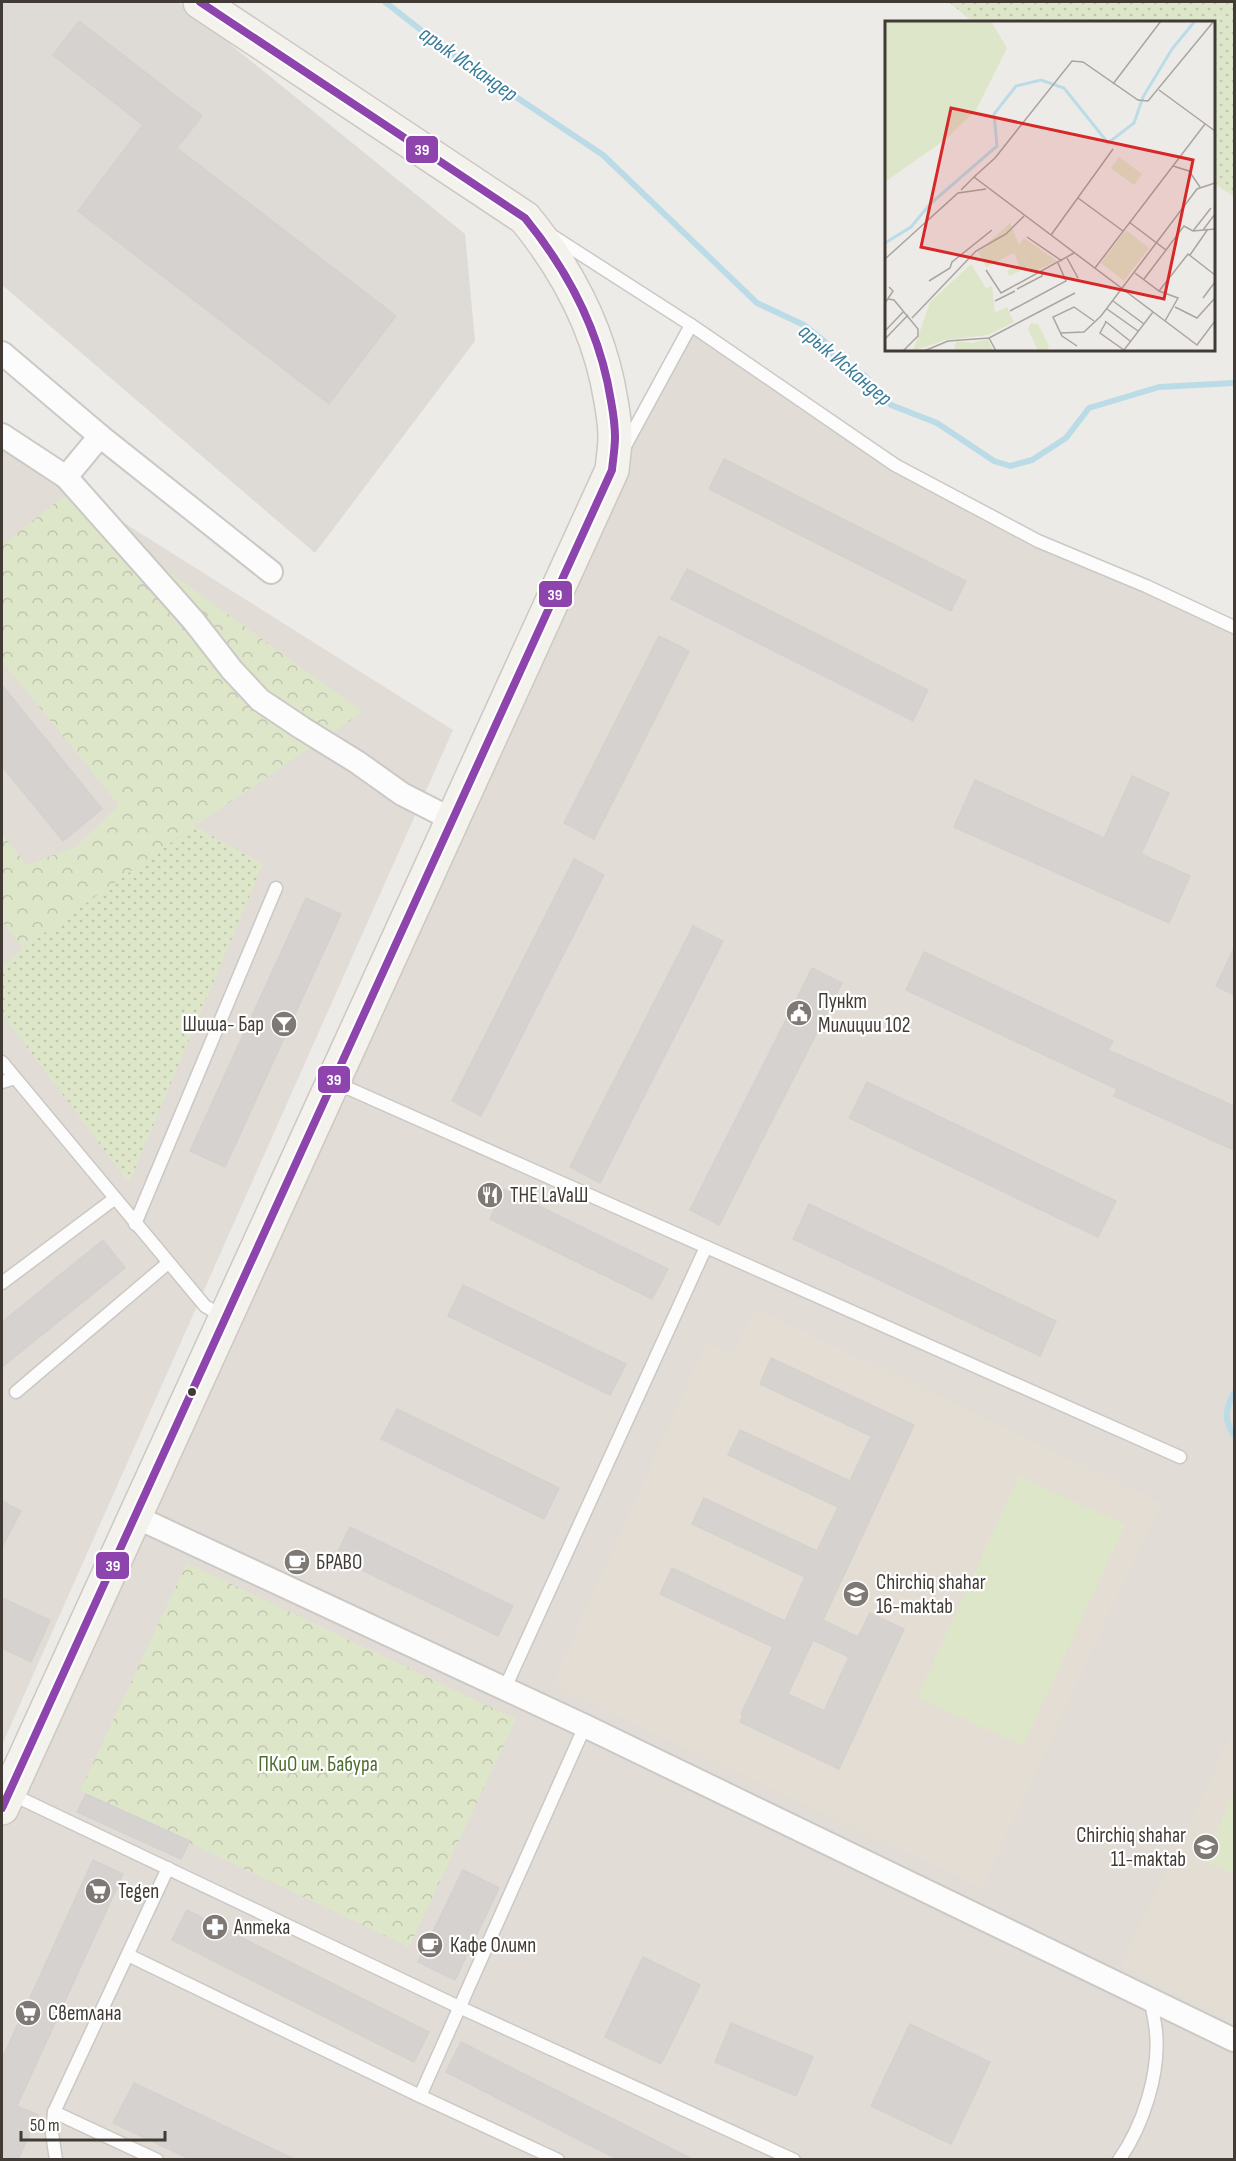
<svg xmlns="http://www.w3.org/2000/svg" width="1236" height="2161" font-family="'Sofia Sans Condensed',sans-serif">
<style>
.residential{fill:#e1dcd5}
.industrial{fill:#dedbd7}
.education{fill:#e3ddd4}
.grass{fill:url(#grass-dots)}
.forest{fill:url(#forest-crowns)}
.green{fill:#dee6ca}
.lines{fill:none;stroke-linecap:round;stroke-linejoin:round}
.stream{stroke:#bbdce7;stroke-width:6}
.building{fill:#d5d2cf;stroke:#d5d1ce;stroke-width:1.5;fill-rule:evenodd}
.lane-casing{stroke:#cbc8c5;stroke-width:15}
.street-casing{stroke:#cbc8c5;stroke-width:26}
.secondary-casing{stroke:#cdc8c1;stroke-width:36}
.lane{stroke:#fcfcfc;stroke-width:12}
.street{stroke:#fcfcfc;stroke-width:22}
.secondary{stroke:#f4f2ed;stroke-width:33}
.bus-1-casing{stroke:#fff;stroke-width:12}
.bus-1{stroke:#8e44ad;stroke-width:8}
.bus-dot{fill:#423b35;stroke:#fff;stroke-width:2}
.labels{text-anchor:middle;stroke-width:4.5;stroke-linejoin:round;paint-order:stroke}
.poi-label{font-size:21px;fill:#423b35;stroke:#fff;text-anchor:start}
.park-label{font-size:21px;fill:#4e6d2f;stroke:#fff}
.water-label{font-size:22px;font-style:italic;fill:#387d9a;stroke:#fff}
.inset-river{fill:none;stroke:#bbdce7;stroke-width:3}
.inset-road{fill:none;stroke:#a9a5a0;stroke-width:1.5}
.view{fill:#d62828;fill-opacity:0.15;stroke:#d62828;stroke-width:3}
.inset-edge{fill:none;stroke:#423b35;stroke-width:3}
.line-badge{stroke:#fff;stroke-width:2}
.badge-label{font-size:16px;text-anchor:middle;font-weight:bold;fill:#fff}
</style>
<defs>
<pattern id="grass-dots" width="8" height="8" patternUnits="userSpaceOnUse" patternTransform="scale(1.5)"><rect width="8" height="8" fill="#dee6ca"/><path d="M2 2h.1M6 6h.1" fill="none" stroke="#c0c6ae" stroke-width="1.8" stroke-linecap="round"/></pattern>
<pattern id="forest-crowns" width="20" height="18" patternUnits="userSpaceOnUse" patternTransform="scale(1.5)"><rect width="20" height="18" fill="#dee6ca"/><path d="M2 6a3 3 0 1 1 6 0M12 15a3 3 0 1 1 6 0" fill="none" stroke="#c0c6ae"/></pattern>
</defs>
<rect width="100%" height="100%" fill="#edebe8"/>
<g class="residential">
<path d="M691,325l204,140 143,76 196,86v1532l-1232,1v-352l610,-1338z"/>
<path d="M2,446l451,284 -451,1015z"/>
</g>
<path class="industrial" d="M2,2h176l287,232 10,107 -160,212 -313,-268z"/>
<g class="education">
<path d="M755,1308l406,195 -179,385 -430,-203 154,-342 27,12z"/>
<path d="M1234,1729v292l-113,-56z"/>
</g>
<g class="grass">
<path d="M949,2h285v195l-20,-14v-161h-241z"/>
<path d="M194,826l69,38 -134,319 -127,-169v-48l21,-18z"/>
</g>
<g class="forest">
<path d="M64,496l299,216 -169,114 -171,122 -21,-27v-87l25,31 50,-19 42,-41 -117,-144v-116z"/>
<path d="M187,1563l329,156 -107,228 -329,-156z"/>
</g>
<g class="green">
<path d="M1019,1476l106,49 -102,221 -106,-49z"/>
<path d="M1234,1793v82l-31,-15z"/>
</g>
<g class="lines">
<g class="stream">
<path d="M385,2l68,53 150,100 154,148 47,22 20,16 13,19 27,15 27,30 46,18 57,38 16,5 22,-6 34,-22 23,-30 70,-21 75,-4"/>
<path d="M1234,1393c-8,14 -11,27 0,42"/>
</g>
</g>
<g class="building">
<path d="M79,21l123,95 -25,32 219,168 -67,88 -251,-193 65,-86 -90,-70z"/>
<path d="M724,459l242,122 -15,30 -242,-122z"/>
<path d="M687,569l241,121 -15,31 -242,-122z"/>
<path d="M659,636l30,15 -95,188 -30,-16z"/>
<path d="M2,685l100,124 -39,32 -61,-75z"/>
<path d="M1132,776l37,17 -28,61 49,22 -21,47 -215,-96 21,-47 129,58z"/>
<path d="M574,859l30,16 -123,241 -29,-15z"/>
<path d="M306,898l35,16 -116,253 -35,-16z"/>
<path d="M693,926l30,15 -123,242 -30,-16z"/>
<path d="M1234,948v47l-18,-9z"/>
<path d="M924,952l189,89 -5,9 126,56v44l-120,-54 3,-7 -211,-99z"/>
<path d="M812,968l30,15 -123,242 -29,-15z"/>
<path d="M867,1082l249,119 -18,36 -249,-119z"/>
<path d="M504,1189l164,80 -16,30 -162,-80z"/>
<path d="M809,1204l247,117 -16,35 -247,-117z"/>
<path d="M103,1240l22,28 -123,99v-45z"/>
<path d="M463,1285l163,79 -16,31 -162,-79z"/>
<path d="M771,1358l143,67 -91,195 35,17 12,-24 34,16 -65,140 -99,-47 3,-6 -2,-2 32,-67 -113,-53 12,-26 113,53 20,-44 -113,-53 12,-26 113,53 21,-44 -110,-52 12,-25 110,51 21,-45 -111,-52zM813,1640l36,17 -25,54 -36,-17z"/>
<path d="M397,1409l162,79 -15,31 -163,-80z"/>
<path d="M2,1501l19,10 -19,36z"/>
<path d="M350,1527l163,79 -15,30 -163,-79z"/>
<path d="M2,1598l48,22 -19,42 -29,-14z"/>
<path d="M86,1794l104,47 -9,18 -104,-47z"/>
<path d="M93,1860l30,14 -106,232 21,9 -20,45h-16v-101z"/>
<path d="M463,1870l36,18 -44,92 -37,-18z"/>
<path d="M187,1910l242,122 -15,30 -242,-122z"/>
<path d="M643,1957l57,28 -39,79 -56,-27z"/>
<path d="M731,2023l82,34 -17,39 -81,-34z"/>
<path d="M910,2024l80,38 -39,82 -80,-38z"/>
<path d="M461,2042l233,118h-75l-173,-88z"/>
<path d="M134,2083l162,77h-104l-79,-37z"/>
</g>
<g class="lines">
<defs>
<g id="lane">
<path d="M551,235l140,90"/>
<path d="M624,448l67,-123 204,140 143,76 108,45 88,41"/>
<path d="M2,1062l203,244 19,11"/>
<path d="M2,1082l13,-4"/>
<path d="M334,1082l846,375"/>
<path d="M135,1224l141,-336"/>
<path d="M2,1283l112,-84"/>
<path d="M16,1392l152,-129"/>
<path d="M505,1688l201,-441"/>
<path d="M9,1793l450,214 335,153"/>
<path d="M128,1955l292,141"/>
<path d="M54,2112l103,48"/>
<path d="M56,2160l-4,-27 2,-21 114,-244"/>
<path d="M558,2160l-138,-64 165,-370"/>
<path d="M1119,2160c24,-34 41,-87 37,-128 -1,-11 -4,-22 -5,-33"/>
</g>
<g id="street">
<path d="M2,353l98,83 171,136"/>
<path d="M2,435l64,42 127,143 39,50 28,30 42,28 55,34 45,32 51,26"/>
<path d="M66,477l34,-41"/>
<path d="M134,1516l451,210 649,314"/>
</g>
<path id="secondary" d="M2,1808l610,-1338c1,-11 3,-22 3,-33 0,-12 -2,-25 -4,-36 -11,-70 -42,-129 -86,-183l-325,-216"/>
</defs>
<use href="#lane" class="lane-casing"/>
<use href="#street" class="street-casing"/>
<use href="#secondary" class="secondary-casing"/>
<use href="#lane" class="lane"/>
<use href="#street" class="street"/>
<use href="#secondary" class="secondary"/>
<defs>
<path id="bus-1" d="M2,1808l610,-1338c1,-11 3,-22 3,-33 0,-12 -2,-25 -4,-36 -11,-70 -42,-129 -86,-183l-325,-216"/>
</defs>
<use href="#bus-1" class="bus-1-casing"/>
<use href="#bus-1" class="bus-1"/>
</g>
<defs>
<symbol id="civic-disc" viewBox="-11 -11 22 22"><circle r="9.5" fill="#7e7974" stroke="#fff"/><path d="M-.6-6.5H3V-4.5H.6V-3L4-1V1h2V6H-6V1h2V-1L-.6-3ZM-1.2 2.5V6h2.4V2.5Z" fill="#fff"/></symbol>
<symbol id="bar-disc" viewBox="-11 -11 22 22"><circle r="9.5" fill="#7e7974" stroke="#fff"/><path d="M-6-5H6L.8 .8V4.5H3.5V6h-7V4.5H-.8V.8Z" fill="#fff"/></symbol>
<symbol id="restaurant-disc" viewBox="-11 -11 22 22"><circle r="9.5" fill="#7e7974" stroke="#fff"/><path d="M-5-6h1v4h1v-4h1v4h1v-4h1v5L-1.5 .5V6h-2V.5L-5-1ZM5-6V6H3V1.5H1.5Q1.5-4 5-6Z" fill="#fff"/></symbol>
<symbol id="cafe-disc" viewBox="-11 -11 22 22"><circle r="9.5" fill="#7e7974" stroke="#fff"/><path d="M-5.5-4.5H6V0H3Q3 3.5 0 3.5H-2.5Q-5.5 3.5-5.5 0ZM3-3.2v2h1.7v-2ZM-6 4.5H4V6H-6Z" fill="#fff"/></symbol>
<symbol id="school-disc" viewBox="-11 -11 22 22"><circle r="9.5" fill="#7e7974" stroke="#fff"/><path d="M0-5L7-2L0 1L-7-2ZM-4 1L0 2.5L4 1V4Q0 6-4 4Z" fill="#fff"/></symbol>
<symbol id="supermarket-disc" viewBox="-11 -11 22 22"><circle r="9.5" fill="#7e7974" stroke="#fff"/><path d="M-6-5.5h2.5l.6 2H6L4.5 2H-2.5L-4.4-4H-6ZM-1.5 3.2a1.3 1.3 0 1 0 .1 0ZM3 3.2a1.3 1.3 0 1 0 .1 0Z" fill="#fff"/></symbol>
<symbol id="pharmacy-disc" viewBox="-11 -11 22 22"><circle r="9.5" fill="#7e7974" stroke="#fff"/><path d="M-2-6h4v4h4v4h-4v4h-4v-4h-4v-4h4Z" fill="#fff"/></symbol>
</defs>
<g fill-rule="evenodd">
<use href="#civic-disc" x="784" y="998" width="30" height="30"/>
<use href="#bar-disc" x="269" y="1009" width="30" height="30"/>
<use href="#restaurant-disc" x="475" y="1180" width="30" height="30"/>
<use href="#cafe-disc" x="282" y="1547" width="30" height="30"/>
<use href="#school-disc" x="841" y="1579" width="30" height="30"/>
<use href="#school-disc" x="1191" y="1832" width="30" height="30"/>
<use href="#supermarket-disc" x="83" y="1876" width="30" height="30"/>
<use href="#pharmacy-disc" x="200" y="1912" width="30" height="30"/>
<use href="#cafe-disc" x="415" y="1930" width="30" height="30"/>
<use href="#supermarket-disc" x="13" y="1998" width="30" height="30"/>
</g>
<circle class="bus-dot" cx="192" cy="1392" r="5"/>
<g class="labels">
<g class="poi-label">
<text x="818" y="1008">Пункт<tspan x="818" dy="24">Милиции 102</tspan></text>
<text x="264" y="1031" text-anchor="end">Шиша- Бар</text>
<text x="510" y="1202">THE LaVaШ</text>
<text x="316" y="1569">БРАВО</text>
<text x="876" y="1589">Chirchiq shahar<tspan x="876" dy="24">16-maktab</tspan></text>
<text x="1186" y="1842" text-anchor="end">Chirchiq shahar<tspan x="1186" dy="24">11-maktab</tspan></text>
<text x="118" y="1898">Tegen</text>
<text x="234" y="1934">Аптека</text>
<text x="450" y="1952">Кафе Олимп</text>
<text x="48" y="2020">Светлана</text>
</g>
<g class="park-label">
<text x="318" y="1771">ПКиО им. Бабура</text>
</g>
<g class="water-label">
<text transform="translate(469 63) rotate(35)" y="8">арык Искандер</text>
<text transform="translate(846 364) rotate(40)" y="8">арык Искандер</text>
</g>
</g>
<g transform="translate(885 21)">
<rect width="330" height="330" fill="#edebe8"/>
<path d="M0,0h106l16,27 -31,62 -30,29 -61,43zM139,217l33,23 -26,12 -12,-28zM122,286l7,15 -26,13 -8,-15z" fill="#dee6ca"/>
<path d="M125,202l18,44 -19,9 -2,-5 12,-6 -5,-12 -28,14 -8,-15zM241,209l23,18 -25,33 -23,-18zM86,243l15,24 6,-2 3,27 -15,7 8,15 -43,5 -32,11 17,-49zM103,318l5,12h-39l2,-10 16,2z" fill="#dee6ca"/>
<path d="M234,136l23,17 -8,11 -23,-17zM146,302l7,1 11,22 -2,5h-9l-10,-22z" fill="#dee6ca"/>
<path class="inset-river" d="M258,76l29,-48 23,-28M0,222l26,-16 19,-23 67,-58 -3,-32 22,-28 25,-6 23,8 44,55 26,-20 9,-26"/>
<path class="inset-road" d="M329,0l-66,80 -10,-1 -55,-38 -11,-1 -77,97 -21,19 223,168 18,-24M228,63l48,-63M274,69l56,41M288,145l16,5 11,16M76,169l13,-13M193,177l45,33M244,201l37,28 18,-24 9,5 22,-2M318,209l12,-16M308,210l18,-23M166,214l62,-86M142,216l35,24M305,234l18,-26M182,237l11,20M0,238l73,-66 28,-4M210,247l110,-144M101,249l15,23 73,-40M250,252l24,18 19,7 -13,23M259,258l22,-29M44,260l21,-13 2,-6 40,-32M132,268l25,-13v-5M274,270l29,-37 27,21M318,277l12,-16M3,278l6,1 24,29v7l-15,15M110,280l20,-10M228,280l31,23M0,282l8,-12 -4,-4M290,286l22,11 18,-20M222,288l31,22M125,290l56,-30 -8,-18M27,297l64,-67 30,-17 18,-18M220,300l25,20M221,301l-6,11 24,17 29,-38M0,310l19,-20M175,312l24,-1 17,-16 96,-127 18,-6M104,317l86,-45M0,318l23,-24M192,325l-15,-10 -9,-19 21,-10 20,14M39,330l24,-10 41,-3 7,13"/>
<path class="view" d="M66,87l242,52 -29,139 -243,-52z"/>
<rect width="330" height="330" class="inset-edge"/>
</g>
<g class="line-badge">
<rect x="405" y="135" width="34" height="29" rx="6" fill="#8e44ad"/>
<rect x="538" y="580" width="35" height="28" rx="6" fill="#8e44ad"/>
<rect x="317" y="1065" width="34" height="29" rx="6" fill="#8e44ad"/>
<rect x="95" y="1551" width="35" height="29" rx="6" fill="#8e44ad"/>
</g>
<g class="badge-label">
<text x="422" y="155">39</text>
<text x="555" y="600">39</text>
<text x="334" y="1085">39</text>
<text x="113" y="1571">39</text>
</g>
<rect width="1236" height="2161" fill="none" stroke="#423b35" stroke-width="6"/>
<path d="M21 2131v9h144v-9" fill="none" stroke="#423b35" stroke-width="3"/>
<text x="30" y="2131" font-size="18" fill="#423b35" stroke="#ffffff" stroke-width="4.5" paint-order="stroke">50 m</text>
</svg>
